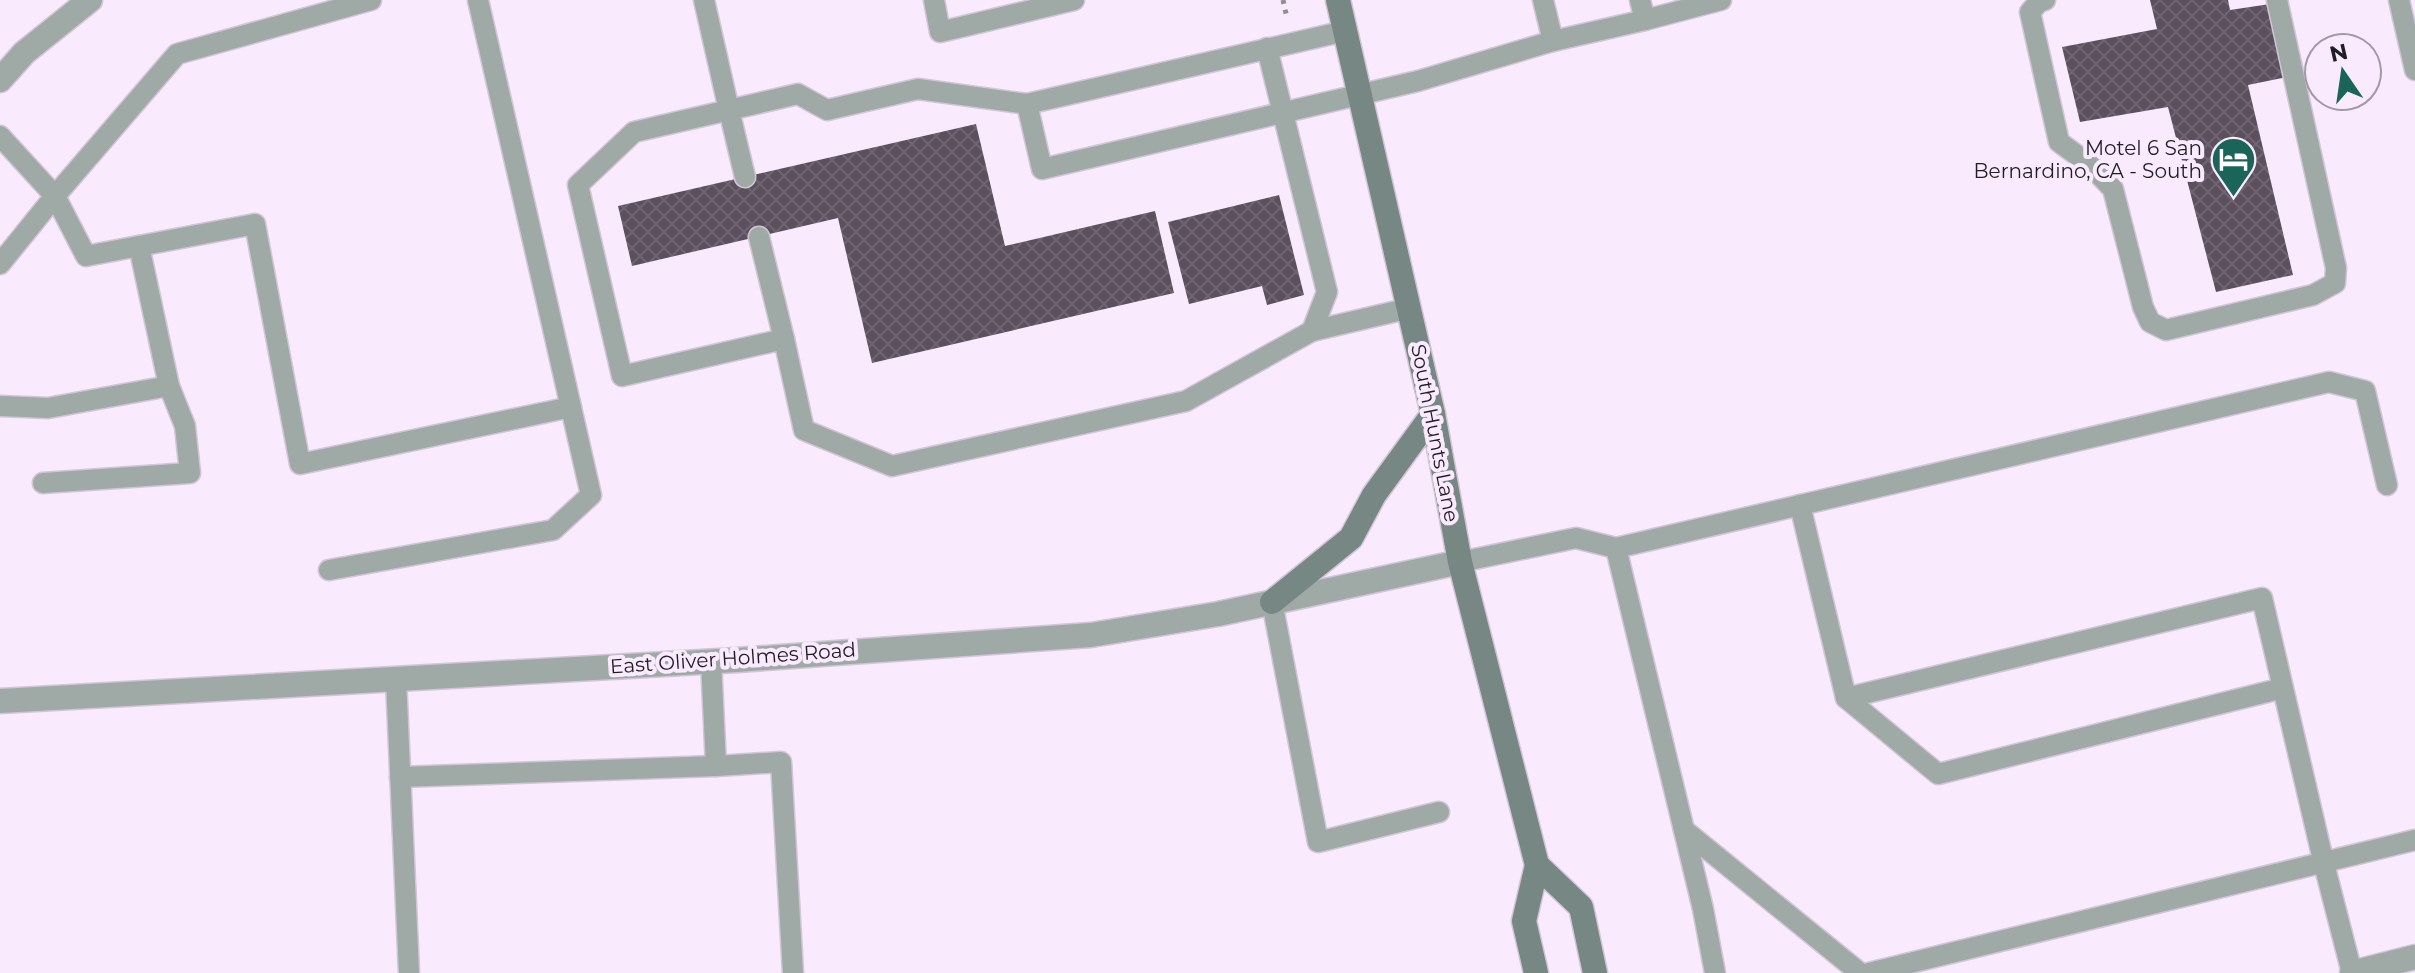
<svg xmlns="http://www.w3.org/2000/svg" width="2415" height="973" font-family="Montserrat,sans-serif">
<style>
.building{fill:url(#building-cross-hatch)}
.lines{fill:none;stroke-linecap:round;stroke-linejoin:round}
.lane-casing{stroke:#d2c6d6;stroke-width:23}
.street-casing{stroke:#d2c6d6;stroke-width:27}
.secondary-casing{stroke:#d2c6d6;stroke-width:27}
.path{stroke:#948b97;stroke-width:5;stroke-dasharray:4 6;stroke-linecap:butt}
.lane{stroke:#9faaa7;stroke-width:20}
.street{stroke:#9faaa7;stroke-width:24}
.secondary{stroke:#778784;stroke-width:24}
.labels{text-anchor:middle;stroke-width:8;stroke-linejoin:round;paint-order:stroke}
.poi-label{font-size:20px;fill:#221d24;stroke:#f9ebfd;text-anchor:end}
.street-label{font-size:20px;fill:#221d24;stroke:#f9ebfd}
</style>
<defs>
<pattern id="building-cross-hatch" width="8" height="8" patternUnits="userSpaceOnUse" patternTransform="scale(2)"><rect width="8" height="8" fill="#5c505f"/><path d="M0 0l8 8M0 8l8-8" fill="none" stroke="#6f6572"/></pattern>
</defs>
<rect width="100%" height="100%" fill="#f9ebfd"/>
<g class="building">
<path d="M2150,0h78l2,10 40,-6 17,73 -39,8 45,190 -77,17 -48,-185 -88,15 -18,-75 95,-18z"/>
<path d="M976,124l29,122 150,-35 19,82 -302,70 -34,-145 -206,48 -14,-60z"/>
<path d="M1279,195l25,100 -37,10 -5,-19 -73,18 -21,-82z"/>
</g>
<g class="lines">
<defs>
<g id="lane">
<path d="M371,0l-194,54 -122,142 31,60 169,-32 45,240 271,-57"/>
<path d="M704,0l25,110 -95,22 -56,53 44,191 162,-37 20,91 88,36 294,-65 126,-70 98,-23"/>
<path d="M934,0l6,32 134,-32"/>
<path d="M1543,0l10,41"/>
<path d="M2045,0l-6,2 -9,10 29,130 30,22 24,25 30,118 7,15 16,8 147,-35 22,-12 1,-15 -59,-268"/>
<path d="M2399,0l16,70"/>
<path d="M1645,20l76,-20"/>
<path d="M1267,48l60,244 -15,39"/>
<path d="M1027,104l15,65 376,-88 135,-40 92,-21 -5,-20"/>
<path d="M0,136l55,60 -55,68"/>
<path d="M745,177l-16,-67 69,-16 29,16 91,-21 109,15 318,-73"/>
<path d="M759,237l25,102"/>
<path d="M0,406l48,2 121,-22 -30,-140"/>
<path d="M43,483l147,-10 -5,-47 -16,-40"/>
<path d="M1800,505l46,193"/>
<path d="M1616,548l87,361 12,64"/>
<path d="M1460,562l116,-24 40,10 713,-166 36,9 22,94"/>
<path d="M329,570l224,-40 38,-35 -113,-495"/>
<path d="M1272,602l46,240 121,-30"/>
<path d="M711,661l5,105 65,-4 12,211"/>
<path d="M396,679l13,294"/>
<path d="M2283,688l-345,86 -92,-76 416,-100 62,266 28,109"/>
<path d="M400,777l316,-11"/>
<path d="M1684,830l176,143"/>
<path d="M1869,973l546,-133"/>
</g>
<g id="street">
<path d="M0,80l24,-27 66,-53"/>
<path d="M0,701l737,-41 354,-25 127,-21 242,-52"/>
<path d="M2352,973l63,-16"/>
</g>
<g id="secondary">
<path d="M1338,0l95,414 27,148 77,303 -13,56 12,52"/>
<path d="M1272,602l79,-64 23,-43 59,-81"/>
<path d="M1537,865l44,42 14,66"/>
</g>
</defs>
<use href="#lane" class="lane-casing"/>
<use href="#street" class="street-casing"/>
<use href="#secondary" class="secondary-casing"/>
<path class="path" d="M1283,0l4,18"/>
<use href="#lane" class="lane"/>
<use href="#street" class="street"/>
<use href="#secondary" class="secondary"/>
</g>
<defs>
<symbol id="hotel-pin" viewBox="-11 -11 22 30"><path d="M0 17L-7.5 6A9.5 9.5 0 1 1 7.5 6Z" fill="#1b6459" stroke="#f9ebfd"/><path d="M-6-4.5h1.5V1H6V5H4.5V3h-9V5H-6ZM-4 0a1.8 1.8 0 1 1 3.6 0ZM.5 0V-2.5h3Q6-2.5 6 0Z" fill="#fff"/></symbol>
</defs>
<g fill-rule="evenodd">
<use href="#hotel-pin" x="2208" y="134" width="51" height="69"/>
</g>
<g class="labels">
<g class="poi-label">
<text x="2202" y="155">Motel 6 San<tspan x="2202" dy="23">Bernardino, CA - South</tspan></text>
</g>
<g class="street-label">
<text transform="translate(1435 433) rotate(79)" y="7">South Hunts Lane</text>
<text transform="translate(733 658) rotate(-4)" y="7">East Oliver Holmes Road</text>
</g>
</g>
<g transform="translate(2343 72) rotate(347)"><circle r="38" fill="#f9ebfd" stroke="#a399a6" stroke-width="2"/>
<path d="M0-6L14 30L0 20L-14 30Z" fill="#1b6459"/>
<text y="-12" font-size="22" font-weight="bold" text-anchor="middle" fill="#221d24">N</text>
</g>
</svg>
